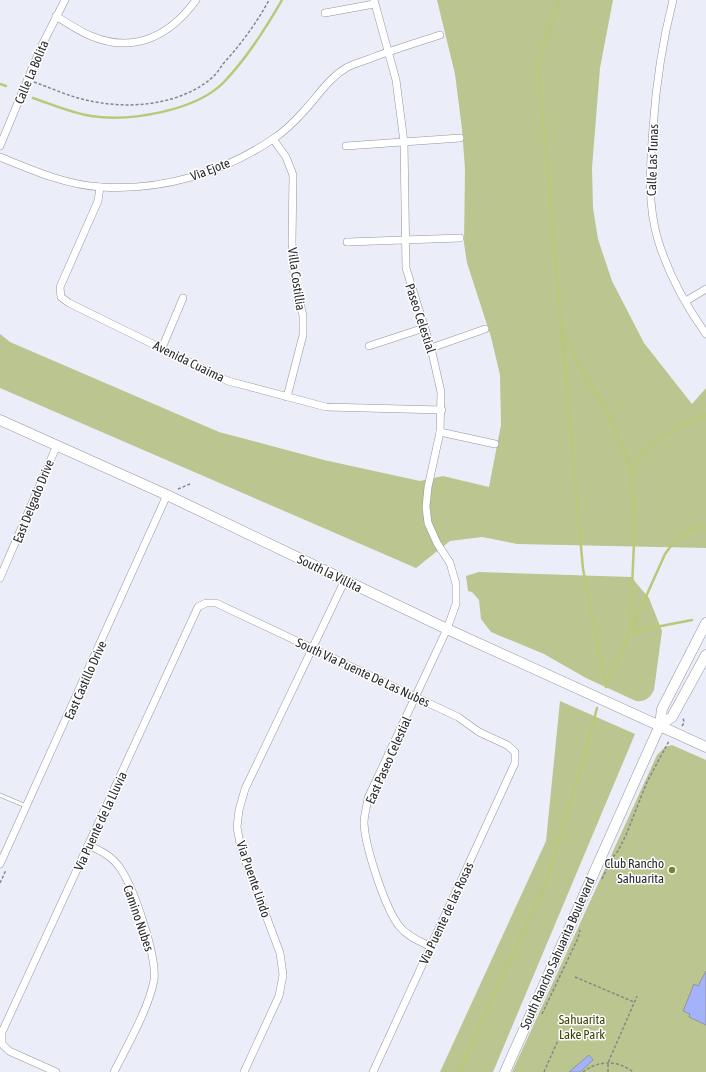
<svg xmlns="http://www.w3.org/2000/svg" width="706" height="1072" font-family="'Asap Condensed',sans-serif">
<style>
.green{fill:#bbc590}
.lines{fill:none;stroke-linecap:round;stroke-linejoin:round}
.stream{stroke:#bac878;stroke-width:2.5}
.building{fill:#a4b2fb;stroke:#92949e}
.lane-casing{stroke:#92959e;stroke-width:4.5}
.street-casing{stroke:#92959e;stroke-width:8}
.secondary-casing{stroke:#92959e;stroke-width:11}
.path{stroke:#84868d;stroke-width:1.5;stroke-dasharray:3 2;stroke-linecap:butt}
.lane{stroke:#fff;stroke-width:3.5}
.street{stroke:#fff;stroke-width:7}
.secondary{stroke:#fff;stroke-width:10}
.poi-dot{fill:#76822f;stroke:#fff;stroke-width:1.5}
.labels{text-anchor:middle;stroke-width:3;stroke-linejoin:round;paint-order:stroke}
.street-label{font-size:13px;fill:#292a2e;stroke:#fff}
.poi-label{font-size:13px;fill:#292a2e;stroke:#fff;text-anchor:end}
.park-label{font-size:13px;fill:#3d4506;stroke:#fff}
</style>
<rect width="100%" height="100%" fill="#ebeef9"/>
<g class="green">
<path d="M437,0h176l-13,68 -8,100 1,40 5,31 14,42 32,62 48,61 14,-16v160l-189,-4 -35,-7 -32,4 -34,27 -416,-180v-54l10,8 209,90 105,28 96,21 23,-5 46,11 12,-62 -1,-50 -9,-38 -24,-74 -3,-20 1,-74 -3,-40 -7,-55z"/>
<path d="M479,572l152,5 18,21 13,33 -8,59c-4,8 -9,12 -18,11l-50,-23 -42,-24 -53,-22 -10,-13 -2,-19 -7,-8 -4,-1 -2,-15z"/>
<path d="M560,701l75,33 -142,338h-53l106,-231z"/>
<path d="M672,745l34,15v312h-194l145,-317 8,-8z"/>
</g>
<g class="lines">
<g class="stream">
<path d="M559,0l-21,62 45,507 23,118"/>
<path d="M0,84l6,2"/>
<path d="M33,98c18,6 38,15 58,18 38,6 105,-5 133,-34 22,-23 42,-54 58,-82"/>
<path d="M561,331l27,50 20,32 21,50 6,57 -5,112 62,-12"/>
<path d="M632,473c10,-32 46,-46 74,-58"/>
<path d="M606,686l59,-132c9,-13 23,-30 41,-26"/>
<path d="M459,1072l86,-187 39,-127 13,-50"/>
</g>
</g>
<g class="building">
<path d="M706,971v54l-17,-8 1,-3 -7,-3 11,-27 4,2z"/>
<path d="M589,1055l4,5 -13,12h-11z"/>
</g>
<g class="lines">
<defs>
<path id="lane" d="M0,795l26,11"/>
<g id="street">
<path d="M374,0l22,80 8,62 2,126 25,80 10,44 -1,40 -12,55 -2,20 2,16 9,20 13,20 6,21v20l-9,25 -79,169c-1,8 -4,17 -4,25 1,23 21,86 36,104 8,10 20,14 31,20"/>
<path d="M673,0c-11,43 -17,85 -20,128 -3,38 -6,75 5,112 10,33 28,66 48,94"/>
<path d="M325,13l49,-9"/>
<path d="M56,16c11,7 23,15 35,20 43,18 79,0 105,-36"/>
<path d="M273,139l13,18 7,18 -1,67 2,33 9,41v19l-16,62"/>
<path d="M0,146l41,-99 24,-47"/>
<path d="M346,146l114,-8"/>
<path d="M0,157c32,13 66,28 101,30 60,4 122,-14 172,-48 11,-7 22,-18 31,-28 14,-15 25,-33 42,-43 7,-4 15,-6 23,-9 23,-9 47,-16 71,-24"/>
<path d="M100,187l-2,14 -38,86 1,10 8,6 159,78 98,26 116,3"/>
<path d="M347,242l113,-4"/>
<path d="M686,301l20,-12"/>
<path d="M369,346l55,-18"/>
<path d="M162,348l21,-50"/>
<path d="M431,348l54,-19"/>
<path d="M440,432l55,12"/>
<path d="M0,578l57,-133"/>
<path d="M88,845c13,6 24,11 32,23 14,20 37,88 34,112 -5,28 -27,66 -40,92"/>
<path d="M0,864l167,-369"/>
<path d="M56,1072l-47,-21 -7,-7v-12l196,-425 8,-4h10l242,114 21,15 28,13 8,7v11l-142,309"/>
<path d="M244,1072l35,-76 4,-21 -3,-22 -39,-104 -4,-22 2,-17 6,-21 100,-209"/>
</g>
<g id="secondary">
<path d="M0,420l167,75 280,134 259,118"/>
<path d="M660,725l12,-8 34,-62"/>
<path d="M505,1072l155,-347 2,-16 44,-86"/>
</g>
</defs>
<use href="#lane" class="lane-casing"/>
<use href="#street" class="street-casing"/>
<use href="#secondary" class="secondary-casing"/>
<g class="path">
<path d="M34,82c17,6 34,14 52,18 41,10 95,6 128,-24 3,-3 6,-8 9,-12 18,-20 33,-40 46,-64"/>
<path d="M178,489l12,-5"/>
<path d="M682,726l2,-3 -1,-6"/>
<path d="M602,879l10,-21 6,-7 8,-16 21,-53 22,-41"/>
<path d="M0,883l6,-13"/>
<path d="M575,977l59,25"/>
<path d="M542,1014l36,-76 2,-8"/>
<path d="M544,1072l14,-32"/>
<path d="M583,1072c15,-12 35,-12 50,0"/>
<path d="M608,1072v-9l29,-67"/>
</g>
<use href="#lane" class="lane"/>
<use href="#street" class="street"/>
<use href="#secondary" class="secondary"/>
</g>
<circle class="poi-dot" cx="672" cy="870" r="4"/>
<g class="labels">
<g class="street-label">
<text transform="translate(31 72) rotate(-67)" y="5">Calle La Bolita</text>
<text transform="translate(652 160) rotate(-88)" y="5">Calle Las Tunas</text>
<text transform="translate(210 169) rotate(-21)" y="5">Via Ejote</text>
<text transform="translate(297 279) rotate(82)" y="5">Villa Costillia</text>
<text transform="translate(421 318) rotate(72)" y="5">Paseo Celestial</text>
<text transform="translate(189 361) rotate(26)" y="5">Avenida Cuaima</text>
<text transform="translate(33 501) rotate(-68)" y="5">East Delgado Drive</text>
<text transform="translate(330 573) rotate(26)" y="5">South la Villita</text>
<text transform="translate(363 672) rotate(25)" y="5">South Via Puente De Las Nubes</text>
<text transform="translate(85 680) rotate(-66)" y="5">East Castillo Drive</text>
<text transform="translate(388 760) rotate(-66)" y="5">East Paseo Celestial</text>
<text transform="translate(100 821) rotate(-65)" y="5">Via Puente de la Lluvia</text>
<text transform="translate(254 879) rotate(71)" y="5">Via Puente Lindo</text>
<text transform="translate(446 913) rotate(-65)" y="5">Via Puente de las Rosas</text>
<text transform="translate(139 918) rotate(71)" y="5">Camino Nubes</text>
<text transform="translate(557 953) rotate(-66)" y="5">South Rancho Sahuarita Boulevard</text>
</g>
<g class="poi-label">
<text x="664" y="868">Club Rancho<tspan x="664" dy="15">Sahuarita</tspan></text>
</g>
<g class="park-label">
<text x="582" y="1024">Sahuarita<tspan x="582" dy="15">Lake Park</tspan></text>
</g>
</g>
</svg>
